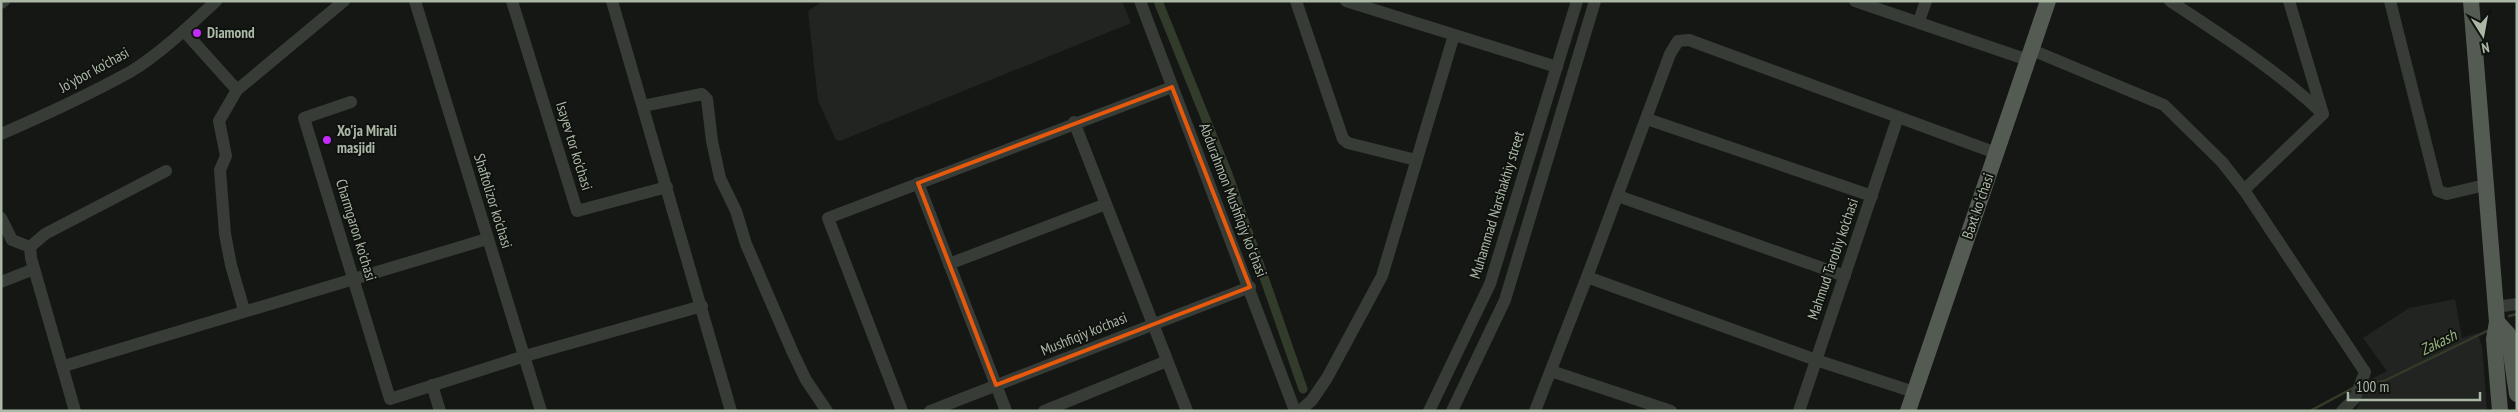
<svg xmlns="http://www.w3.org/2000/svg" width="2518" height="412" font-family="'PT Sans Narrow',sans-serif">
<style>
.built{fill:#212421}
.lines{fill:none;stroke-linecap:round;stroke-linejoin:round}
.stream{stroke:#333c2b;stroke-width:2.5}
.canal{stroke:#333c2b;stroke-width:9}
.minor{stroke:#373c36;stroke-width:12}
.major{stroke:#535b52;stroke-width:16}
.marked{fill:none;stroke:#e8590c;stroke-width:4;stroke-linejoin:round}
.poi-dot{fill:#c22bfa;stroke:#101210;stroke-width:2}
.labels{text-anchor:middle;stroke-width:4;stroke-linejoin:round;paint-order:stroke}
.poi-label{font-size:15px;font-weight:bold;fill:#abb8a6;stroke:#101210;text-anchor:start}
.street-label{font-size:15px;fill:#abb8a6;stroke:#101210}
.water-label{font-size:16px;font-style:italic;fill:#96b47c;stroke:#101210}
</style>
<rect width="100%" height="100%" fill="#151715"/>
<g class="built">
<path d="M823,1h299l9,22 -291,118 -4,-1 -18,-39 -10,-90z"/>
<path d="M2455,299l7,39 16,-5 4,14 5,64h-131l13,-31 18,-9 -24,-33 46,-30z"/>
</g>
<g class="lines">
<g class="stream">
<path d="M2509,316l8,-2"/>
<path d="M2370,384l14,-3 103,-50"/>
<path d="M2310,411l43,-23"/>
</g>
<path class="canal" d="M1158,1l70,173 75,215"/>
<g class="minor">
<path d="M415,1l126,410"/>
<path d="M512,1l65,210 90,-24"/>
<path d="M612,1l119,410"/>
<path d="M1140,1l155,410"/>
<path d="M1296,1l47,138 5,4 68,17"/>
<path d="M1346,1l211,66"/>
<path d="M1855,1l173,59"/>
<path d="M2170,1c53,35 107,69 153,113"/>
<path d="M2390,1l48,190 9,3 38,-9"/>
<path d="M1,3l3,-2"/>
<path d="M1919,21l7,-20"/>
<path d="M184,31l53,59 107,-89"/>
<path d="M2032,50l132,55 58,57 22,28 121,182 -10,26 -13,13"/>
<path d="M237,90l-18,31 7,35 -6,14 5,64 6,31 13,45"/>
<path d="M351,102l-47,16 86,281 135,-43 177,-50"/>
<path d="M643,106l59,-12 5,5 5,42 8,37 16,33 10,33 47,109 13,27 21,31"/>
<path d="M1647,119l225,77"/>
<path d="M1074,122l113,289"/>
<path d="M1,134c44,-19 87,-39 129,-62 31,-19 59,-46 86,-71"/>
<path d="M918,183l88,228"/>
<path d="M2244,190l79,-76 -34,-113"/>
<path d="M1618,196l227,80"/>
<path d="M1,218l11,22 18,7"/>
<path d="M949,264l157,-60"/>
<path d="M1587,277l229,83 98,32"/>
<path d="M1,282l33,-13"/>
<path d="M2495,307l22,-3"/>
<path d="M64,366l423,-127"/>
<path d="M1551,371l120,40"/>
<path d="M432,385l8,26"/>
<path d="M75,411l-44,-153 -1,-11 15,-13 121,-63"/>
<path d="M902,411l-74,-193 344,-131"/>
<path d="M930,411l320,-124"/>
<path d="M1044,411l123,-50"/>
<path d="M1300,411l12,-11 15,-22 55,-102 72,-241"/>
<path d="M1429,411l61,-127 87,-283"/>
<path d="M1452,411l53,-111 90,-299"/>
<path d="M1535,411l52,-134 83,-223 8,-13 11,-1 307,113"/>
<path d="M1799,411l99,-294"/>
</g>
<g class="major">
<path d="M2471,1l26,321 -3,17 6,72"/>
<path d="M2497,322l11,12 9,60"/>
<path d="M1908,411l140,-410"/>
</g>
</g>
<path class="marked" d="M1172,87l78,200 -254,98 -78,-202z"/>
<g class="poi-dot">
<circle cx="197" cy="33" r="5"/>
<circle cx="327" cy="140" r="5"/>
</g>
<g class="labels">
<g class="poi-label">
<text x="207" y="38">Diamond</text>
<text x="337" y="136">Xo'ja Mirali<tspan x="337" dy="17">masjidi</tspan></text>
</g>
<g class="street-label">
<text transform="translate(94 70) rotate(-29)" y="5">Jo'ybor ko'chasi</text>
<text transform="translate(574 146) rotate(73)" y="5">Isayev tor ko'chasi</text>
<text transform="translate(1233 200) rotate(69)" y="5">Abdurahmon Mushfiqiy koʻchasi</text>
<text transform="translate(493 201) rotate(73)" y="5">Shaftolizor ko'chasi</text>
<text transform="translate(1497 205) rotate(-73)" y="5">Muhammad Narshakhiy street</text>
<text transform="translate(1978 206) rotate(-71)" y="5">Baxt koʻchasi</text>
<text transform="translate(356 230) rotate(73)" y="5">Charmgaron ko'chasi</text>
<text transform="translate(1833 259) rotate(-71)" y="5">Mahmud Tarobiy ko'chasi</text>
<text transform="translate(1084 334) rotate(-22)" y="5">Mushfiqiy ko'chasi</text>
</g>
<g class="water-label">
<text transform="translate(2438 342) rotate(-26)" y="6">Zakash</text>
</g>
</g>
<rect width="2518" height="412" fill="none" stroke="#abb8a6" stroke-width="5"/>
<g transform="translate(2483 35) rotate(169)" stroke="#101210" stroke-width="4" paint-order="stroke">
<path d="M0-4L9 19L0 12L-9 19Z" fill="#abb8a6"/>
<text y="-8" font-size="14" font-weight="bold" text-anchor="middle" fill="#abb8a6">N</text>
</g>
<path d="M2348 392v8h132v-8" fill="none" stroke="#abb8a6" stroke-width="2.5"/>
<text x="2356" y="392" font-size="15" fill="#abb8a6" stroke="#101210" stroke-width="4" paint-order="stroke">100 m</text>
</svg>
